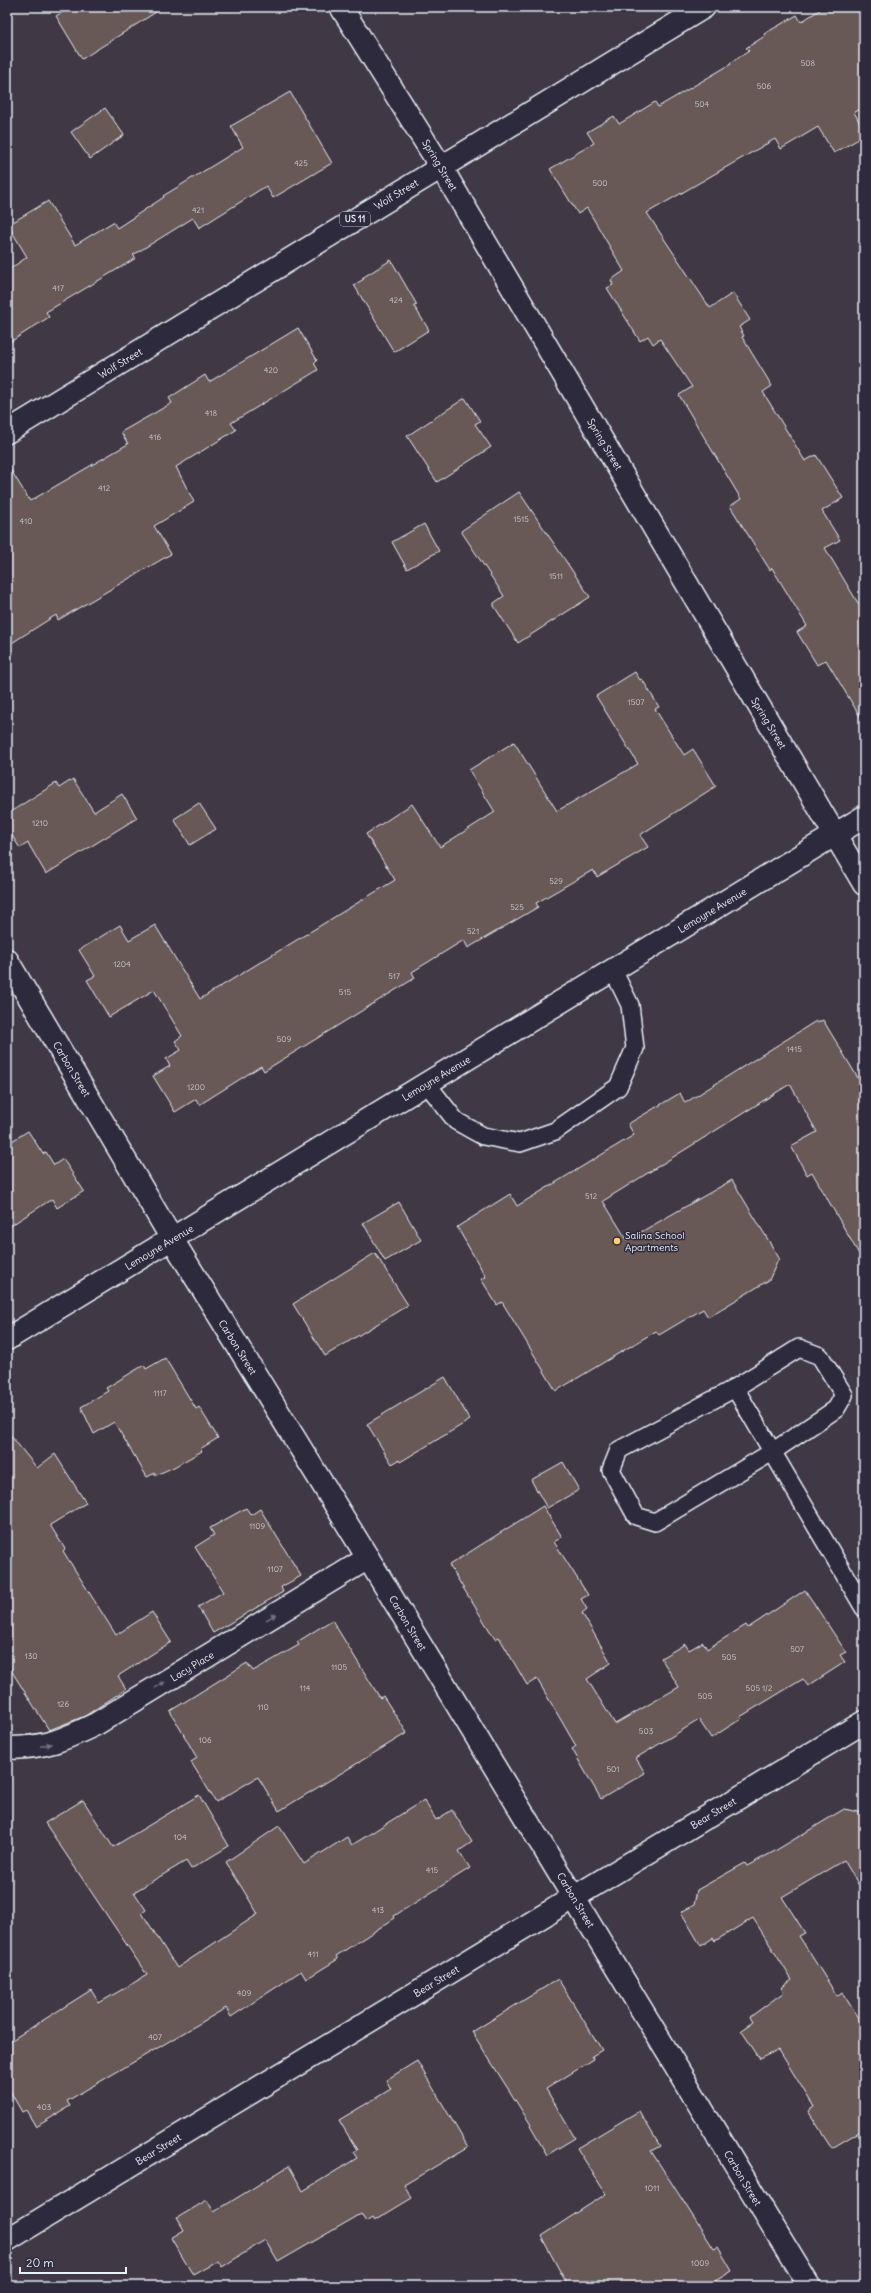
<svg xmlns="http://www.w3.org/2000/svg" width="871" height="2293" font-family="Delius,sans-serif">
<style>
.building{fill:#685956;stroke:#e8f1f8}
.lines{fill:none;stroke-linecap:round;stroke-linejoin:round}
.service-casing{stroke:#e8f1f8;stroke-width:20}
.minor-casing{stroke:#e8f1f8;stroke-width:25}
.primary-casing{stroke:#e8f1f8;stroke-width:25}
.service{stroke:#2f2a3d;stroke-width:17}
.minor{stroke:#2f2a3d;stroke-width:22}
.primary{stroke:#2f2a3d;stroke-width:22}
.oneway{fill:#70707e}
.poi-dot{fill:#ffd166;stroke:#2f2a3d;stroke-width:1.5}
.labels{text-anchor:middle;stroke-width:3;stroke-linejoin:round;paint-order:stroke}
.number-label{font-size:8px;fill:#c8cbd0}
.shield{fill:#2f2a3d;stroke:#b0b5c0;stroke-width:1}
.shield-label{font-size:9px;font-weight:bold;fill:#e8f1f8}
.street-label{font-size:10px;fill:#e8f1f8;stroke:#2f2a3d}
.poi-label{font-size:10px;fill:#e8f1f8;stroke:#2f2a3d;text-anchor:start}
</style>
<rect width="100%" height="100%" fill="#403844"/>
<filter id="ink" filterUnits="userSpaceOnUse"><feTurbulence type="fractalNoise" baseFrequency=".025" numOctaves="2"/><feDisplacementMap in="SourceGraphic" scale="8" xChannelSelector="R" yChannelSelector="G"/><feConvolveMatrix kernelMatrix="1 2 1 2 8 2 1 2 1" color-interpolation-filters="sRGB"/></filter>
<g filter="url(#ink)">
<g class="building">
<path d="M71,7h93l-82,52 -26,-43z"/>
<path d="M824,7h40v101l-10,4 10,19v5l-30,17 -16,-26 -37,22 -6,-10 -128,74 63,95 23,-15 17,27 -11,7 5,9 -2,1 30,49 -9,6 42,69 11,-6 27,43 -21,13 18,29 -15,8 39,65v110l-38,-63 -9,5 -20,-33 10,-6 -35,-58 -2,2 -40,-64 11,-7 -62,-104 13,-8 -32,-48 -7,5 -5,-8 -8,5 -33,-53 6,-3 -2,-5 13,-9 -37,-63 -9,6 -28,-45 44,-26 -7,-11 27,-16 5,8 36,-22 3,5 73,-43 -1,-1 19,-12 -3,-3 19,-12 -1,-2 33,-19 4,7z"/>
<path d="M290,92l42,71 -59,35 -7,-12 -67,42 -6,-10 -60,37 3,3 -90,54 3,5 -42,27v-73l20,-14 -19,-32 40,-24 27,44 38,-23 4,6 47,-31 -1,-1 80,-49 -12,-21z"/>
<path d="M105,108l19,27 -34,24 -19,-27z"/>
<path d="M391,260l26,45 -3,1 15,24 -35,22 -40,-67 10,-6 -2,-1z"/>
<path d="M298,328l19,32 -3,3 4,7 -87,53 5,7 -60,37 18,35 -40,24 17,28 -113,66 -2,-5 -49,31v-182l23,37 98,-57 -7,-12 51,-29 -3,-5 36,-23 4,7z"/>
<path d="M465,398l15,23 -5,3 16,23 -54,35 -30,-46z"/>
<path d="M519,492l71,105 -72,46 -24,-37v-3l10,-7 -43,-65z"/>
<path d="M424,524l15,27 -32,18 -15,-27z"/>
<path d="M635,672l5,8 2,-1 17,28 -4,2 29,46 9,-6 23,37 -76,49 8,12 -51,30 -4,-7 -57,33 2,4 -70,41 -4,-8 -52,32 3,6 -151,93 -3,-5 -62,39 -3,-6 -21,13 -22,-36 17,-10 -4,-7 15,-9 -6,-9 7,-5 -28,-46 -45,27 -22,-37 8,-4 -16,-26 41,-25 9,15 26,-15 45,74 195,-119 -29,-46 46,-30 28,43 55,-35 -26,-42 45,-28 43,69 81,-47 -42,-68z"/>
<path d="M73,779l21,33 28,-18 15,24 -91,56 -18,-31 -8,5 -13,-20v-14l49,-31 3,5z"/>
<path d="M199,803l17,26 -26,16 -16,-26z"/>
<path d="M823,1020l41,68v175l-52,-91 -5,3 -16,-29 26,-14 -27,-48 -187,117 24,39 105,-60 47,78 -10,22 -61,37 -5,-8 -44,26 -3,-4 -100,60 -54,-89 -5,3 -16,-26 5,-2 -29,-50 53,-33 7,12 117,-71 -6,-11 52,-31 5,10 131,-82 1,2z"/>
<path d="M28,1131l15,23 3,-2 8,13 9,-6 21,32 -27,17 -5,-9 -45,29v-84z"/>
<path d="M399,1202l22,38 -36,21 -22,-38z"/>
<path d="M375,1253l33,52 -83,51 -32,-52z"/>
<path d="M165,1358l31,51 3,-2 19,31 -18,11 2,2 -28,16 -18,8 -1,-2 -8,4 -33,-55 -20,12 -13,-27 27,-16 -2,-3 38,-23 2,4z"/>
<path d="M445,1377l25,43 -70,42 -1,-2 -7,4 -25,-40z"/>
<path d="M7,1431l30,37 18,-14 31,49 -36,22 15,24 -2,2 53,84 36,-23 19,30 -53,34 8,13 -41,27 -36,14 -42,-66z"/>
<path d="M563,1462l16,28 -32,18 -16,-28z"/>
<path d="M543,1506l19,31 -8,5 34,53 -7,4 6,10 -5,4 29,50 -24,16 28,45 64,-37 -18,-29 24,-14 4,6 14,-8 4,7 39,-24 2,3 57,-38 41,62 -6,3 5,7 -37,24 -5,-7 -63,38 1,2 -30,19 -12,-18 -63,38 9,15 -44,26 -29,-50 4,-3 -39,-67 -10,6 -28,-48 -4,2 -46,-74z"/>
<path d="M246,1508l5,7 9,-6 41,67 -20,11 2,5 -70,41 -15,-26 25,-15 -28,-45 19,-12 -4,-7z"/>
<path d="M332,1620l48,78 3,-2 24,37 -128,78 -21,-34 -42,25 -25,-40 6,-4 -27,-47 77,-48 6,8 46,-26 -2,-3z"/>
<path d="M199,1795l30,51 -38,23 -5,-8 -52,31 12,18 -4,3 35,55 81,-54 -32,-52 53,-36 25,38 43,-27 5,8 72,-45 12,20 16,-10 20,32 -13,9 11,17 -76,48 1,2 -59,38 2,3 -32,20 -5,-8 -70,46 -5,-9 -159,93 3,5 -34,21 -10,-17 -4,2 -15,-26v-43l84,-53 8,13 48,-28 -102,-152 38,-23 30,47z"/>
<path d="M844,1809l20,4v81l-20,-34 -62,37 23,36 -6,3 38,60 5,-4 22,35v102l-32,19 -24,-37 6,-4 -35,-57 -19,9 -19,-29 12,-8 -3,-5 34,-25 -3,-4 11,-8 -39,-62 -38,23 -2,-3 -12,8 -20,-34 13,-7 3,-15 48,-27 2,3 28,-15z"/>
<path d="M558,1979l44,71 -10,6 2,3 -48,30 29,49 -28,17 -17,-29 1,-1 -59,-93z"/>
<path d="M417,2061l51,86 -64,38 8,13 -38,23 -2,-3 -6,4 -5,-8 -83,48 -13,-22 -43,27 -4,-6 -25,14 -22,-37 13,-8 -7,-12 30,-18 7,12 75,-46 14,25 54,-33 -4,-6 4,-2 -18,-30 52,-31 -5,-9z"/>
<path d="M639,2111l21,35 -9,5 63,98 4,-2 14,24 -25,15h-139l-27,-50 65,-42 -29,-46z"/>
</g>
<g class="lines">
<defs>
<g id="service">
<path d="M427,1084l29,37 27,15 37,7 35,-12 63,-44 17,-39 -5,-43 -17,-35"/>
<path d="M799,1348l21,8 24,39 -8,14 -64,43 -117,70 -19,-6 -25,-46 8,-20 116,-62z"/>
<path d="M735,1388l129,220"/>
</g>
<g id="minor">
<path d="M341,7l100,160 423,717"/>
<path d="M7,960l165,279 196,319 441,728"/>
<path d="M7,1339l857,-522"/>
<path d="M7,1748c38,0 56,-8 89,-24l272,-166"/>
<path d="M7,2240l857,-518"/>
</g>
<path id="primary" d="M7,432l697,-425"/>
</defs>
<use href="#service" class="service-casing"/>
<use href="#minor" class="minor-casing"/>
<use href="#primary" class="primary-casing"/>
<use href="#service" class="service"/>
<use href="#minor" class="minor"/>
<use href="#primary" class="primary"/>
</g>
<defs><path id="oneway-solid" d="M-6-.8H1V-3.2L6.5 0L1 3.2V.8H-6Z"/></defs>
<g class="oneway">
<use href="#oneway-solid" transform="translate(271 1617) rotate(-31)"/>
<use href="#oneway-solid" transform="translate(160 1685) rotate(-31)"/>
<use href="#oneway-solid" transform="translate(46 1745) rotate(-13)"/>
</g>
</g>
<circle class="poi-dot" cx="617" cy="1241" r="4"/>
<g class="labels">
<g class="number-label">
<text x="808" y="66">508</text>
<text x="764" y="89">506</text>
<text x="702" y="107">504</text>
<text x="301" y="166">425</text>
<text x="600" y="186">500</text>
<text x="198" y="213">421</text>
<text x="58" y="291">417</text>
<text x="396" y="303">424</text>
<text x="271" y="373">420</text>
<text x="211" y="416">418</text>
<text x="155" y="440">416</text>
<text x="104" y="491">412</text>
<text x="521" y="522">1515</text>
<text x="26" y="524">410</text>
<text x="556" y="579">1511</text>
<text x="636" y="705">1507</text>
<text x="40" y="826">1210</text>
<text x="556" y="884">529</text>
<text x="517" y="910">525</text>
<text x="473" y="934">521</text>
<text x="122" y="967">1204</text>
<text x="394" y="979">517</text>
<text x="345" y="995">515</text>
<text x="284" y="1042">509</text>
<text x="794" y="1052">1415</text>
<text x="196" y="1090">1200</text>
<text x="591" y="1199">512</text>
<text x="160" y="1396">1117</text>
<text x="257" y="1529">1109</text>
<text x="275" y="1572">1107</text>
<text x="797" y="1652">507</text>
<text x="31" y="1659">130</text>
<text x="729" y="1660">505</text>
<text x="339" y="1670">1105</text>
<text x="305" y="1691">114</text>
<text x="759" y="1691">505 1/2</text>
<text x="705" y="1699">505</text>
<text x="63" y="1707">126</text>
<text x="263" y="1710">110</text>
<text x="646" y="1734">503</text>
<text x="205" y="1743">106</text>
<text x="613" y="1772">501</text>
<text x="180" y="1840">104</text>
<text x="432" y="1873">415</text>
<text x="378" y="1913">413</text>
<text x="313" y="1957">411</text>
<text x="244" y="1996">409</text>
<text x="155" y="2040">407</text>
<text x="44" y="2110">403</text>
<text x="652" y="2191">1011</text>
<text x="700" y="2266">1009</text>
</g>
<rect class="shield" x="340" y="212" width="30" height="14" rx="3"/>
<g class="shield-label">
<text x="355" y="222">US 11</text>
</g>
<g class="street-label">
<text transform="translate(440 165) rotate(59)" y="4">Spring Street</text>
<text transform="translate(396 194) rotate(-31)" y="4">Wolf Street</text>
<text transform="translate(120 363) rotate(-31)" y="4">Wolf Street</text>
<text transform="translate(605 444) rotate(59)" y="4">Spring Street</text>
<text transform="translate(769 723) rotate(59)" y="4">Spring Street</text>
<text transform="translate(712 910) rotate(-31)" y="4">Lemoyne Avenue</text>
<text transform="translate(72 1069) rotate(59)" y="4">Carbon Street</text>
<text transform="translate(436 1078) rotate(-31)" y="4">Lemoyne Avenue</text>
<text transform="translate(159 1247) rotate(-31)" y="4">Lemoyne Avenue</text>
<text transform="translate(238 1347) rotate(58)" y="4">Carbon Street</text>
<text transform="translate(408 1623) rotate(59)" y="4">Carbon Street</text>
<text transform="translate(192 1666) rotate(-31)" y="4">Lacy Place</text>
<text transform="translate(713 1813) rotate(-31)" y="4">Bear Street</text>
<text transform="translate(576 1900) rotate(59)" y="4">Carbon Street</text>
<text transform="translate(436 1981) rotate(-31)" y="4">Bear Street</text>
<text transform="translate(158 2149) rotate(-31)" y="4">Bear Street</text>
<text transform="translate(743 2178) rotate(59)" y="4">Carbon Street</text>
</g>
<g class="poi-label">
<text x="625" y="1239">Salina School<tspan x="625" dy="12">Apartments</tspan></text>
</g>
</g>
<rect width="871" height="2293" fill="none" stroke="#2f2a3d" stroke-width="24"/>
<rect x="12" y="12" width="847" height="2269" fill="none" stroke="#e8f1f8" stroke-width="1.5" filter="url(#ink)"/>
<path d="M20 2267v6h106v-6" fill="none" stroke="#e8f1f8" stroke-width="2"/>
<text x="26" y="2267" font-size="12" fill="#e8f1f8" stroke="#2f2a3d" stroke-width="3" paint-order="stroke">20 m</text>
</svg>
